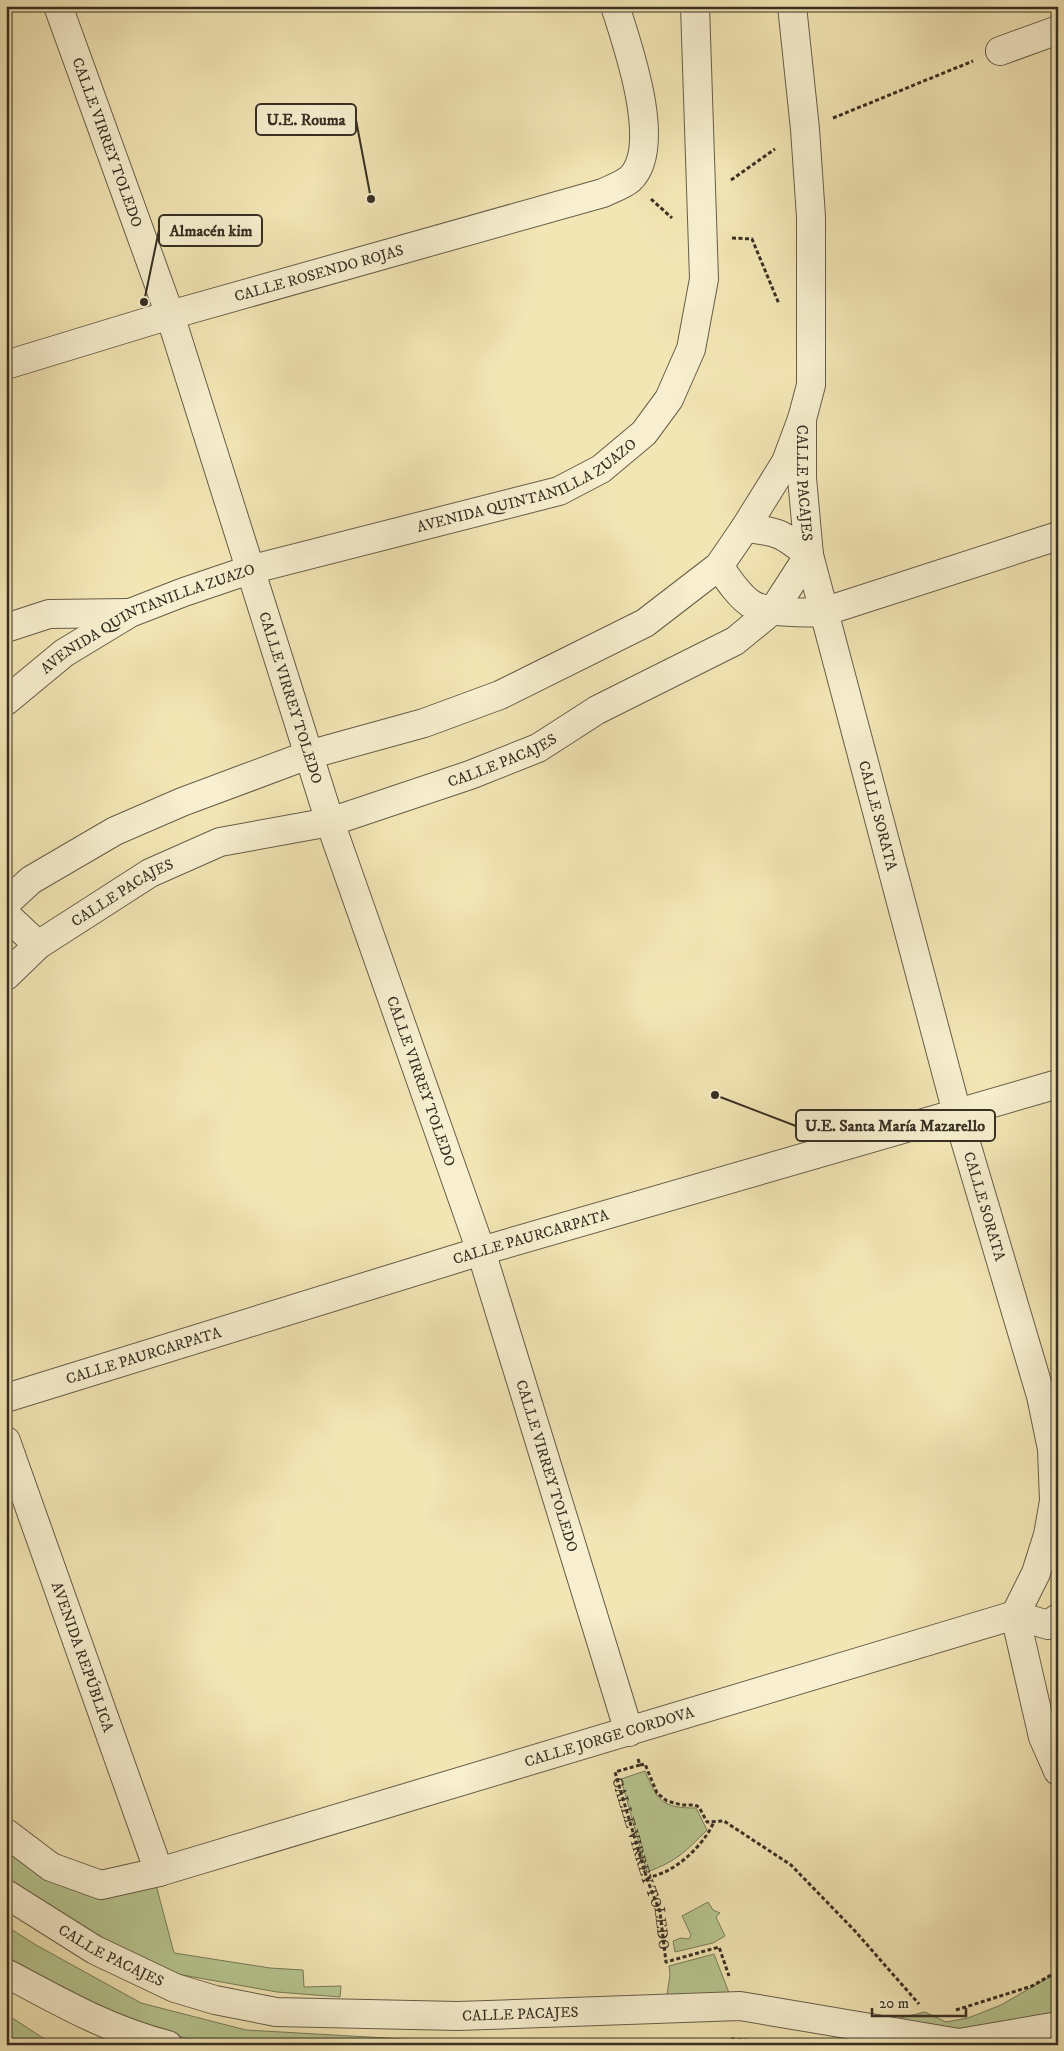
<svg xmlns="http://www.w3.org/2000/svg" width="1064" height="2051" font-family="'IM FELL DW Pica',serif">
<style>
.green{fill:#b7c690;stroke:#777a5a}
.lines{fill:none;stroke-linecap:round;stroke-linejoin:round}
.minor-casing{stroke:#665d48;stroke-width:30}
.path{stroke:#372f23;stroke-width:3;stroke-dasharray:4 2.5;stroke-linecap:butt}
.minor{stroke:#f7efcf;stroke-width:28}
.labels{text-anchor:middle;stroke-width:4.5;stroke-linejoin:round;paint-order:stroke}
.street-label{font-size:15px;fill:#372f23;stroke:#f7efcf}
.leader{fill:none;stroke:#372f23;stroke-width:2}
.callout-dot{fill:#372f23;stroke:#f7efcf;stroke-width:2}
.callout{fill:#f7efcf;stroke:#372f23;stroke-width:2}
.callout-label{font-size:16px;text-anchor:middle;font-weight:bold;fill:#372f23}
</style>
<rect width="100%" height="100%" fill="#f3e6b5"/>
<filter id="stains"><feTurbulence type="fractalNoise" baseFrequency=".004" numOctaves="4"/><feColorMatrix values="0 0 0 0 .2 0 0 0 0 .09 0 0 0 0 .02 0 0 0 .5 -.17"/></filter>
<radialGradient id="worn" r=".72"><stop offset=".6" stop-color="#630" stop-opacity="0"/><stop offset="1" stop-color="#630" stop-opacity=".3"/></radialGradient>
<g class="green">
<path d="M645,1771c13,30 16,37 51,37l11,22c-22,22 -30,31 -60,42l-26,-93z"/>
<path d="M6,1846l150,39 18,68 96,15 33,2 1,17 37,-1 -1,11 -63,-5 -111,-20 -68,-27 -92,-57z"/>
<path d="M708,1902l5,8 7,3 -4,4 9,19 -12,7 -38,9 -2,-11 8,-3 8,1 2,-4 -9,-19z"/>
<path d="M6,1926l30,19 105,58 105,27 262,15h-297l-84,-23 -121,-59z"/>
<path d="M714,1954l17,44 -65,3 4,-26 -1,-9z"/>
<path d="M1058,1972v48l-80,13 -82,-14 29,-7 21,10 22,-4 33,-13z"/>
<path d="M6,2014l48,31h-48z"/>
</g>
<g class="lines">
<defs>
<g id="minor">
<path id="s2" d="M58,6l112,309 160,507 151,429 148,481"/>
<path d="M1000,51l58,-21"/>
<path id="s3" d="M6,365l164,-50 433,-122c8,-4 20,-8 27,-14 34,-32 -3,-135 -15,-173"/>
<path id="s4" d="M802,419v59l7,77 148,558 84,283 11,53 2,52 -6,34 -12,38 -21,42 28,122 15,34"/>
<path d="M745,528c33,3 38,6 64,27"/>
<path d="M719,566c8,12 21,32 34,39 15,8 53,8 70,7l235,-76"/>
<path d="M6,628l43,-14 79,-1"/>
<path id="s5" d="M6,701l58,-48 66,-40 54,-21 65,-22 310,-79 42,-22 43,-36 25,-34 22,-50 13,-70 -9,-273"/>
<path d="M6,903l25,-23 84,-49 67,-29 126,-47 116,-32 76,-28 145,-72 74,-57 26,-38 41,-66 16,-43 9,-34v-168l-6,-88 -13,-123"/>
<path d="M6,915l32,30"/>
<path id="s6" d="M6,976l32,-31 112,-72 70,-31 110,-20 140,-47 68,-27 59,-38 138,-69 39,-32 35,-54"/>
<path id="s7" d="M6,1398l475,-147 577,-167"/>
<path id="s8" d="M6,1441l153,431"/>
<path id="s9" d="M6,1833l45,34 50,18 58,-13 856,-257 33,10 10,-7"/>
<path id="s10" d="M6,1894l89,56 80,38 40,12 61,12 182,4 282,-10 219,37 99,-17"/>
<path d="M6,1973c54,29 103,57 162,72"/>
</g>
</defs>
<use href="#minor" class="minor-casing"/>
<g class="path">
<path d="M833,118l140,-57"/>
<path d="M731,180l44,-31"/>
<path d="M651,199l21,19"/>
<path d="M732,238l20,1 27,65"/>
<path id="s1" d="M638,1759l2,6 -25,7 32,107 13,33 6,50 53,-15 10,29"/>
<path d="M640,1765l5,-1 12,29 10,8 15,4h13l4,2 8,15 17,-1 67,44 64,66 64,73"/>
<path d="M647,1879c8,-4 18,-6 25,-11 16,-9 36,-30 42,-47"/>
<path d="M956,2010l76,-24 26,-15"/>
<path d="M731,2039l17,1 4,5"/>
</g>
<use href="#minor" class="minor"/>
</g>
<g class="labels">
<g class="street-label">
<text dy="5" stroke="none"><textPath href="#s2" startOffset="145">CALLE VIRREY TOLEDO</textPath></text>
<text dy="5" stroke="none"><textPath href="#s3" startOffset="326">CALLE ROSENDO ROJAS</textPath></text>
<text dy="5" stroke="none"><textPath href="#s5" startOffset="571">AVENIDA QUINTANILLA ZUAZO</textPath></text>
<text dy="5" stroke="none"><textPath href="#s4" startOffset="64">CALLE PACAJES</textPath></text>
<text dy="5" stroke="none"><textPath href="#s5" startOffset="166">AVENIDA QUINTANILLA ZUAZO</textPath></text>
<text dy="5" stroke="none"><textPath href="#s2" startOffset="730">CALLE VIRREY TOLEDO</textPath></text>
<text dy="5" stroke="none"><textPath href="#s6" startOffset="549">CALLE PACAJES</textPath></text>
<text dy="5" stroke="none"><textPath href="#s4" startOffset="406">CALLE SORATA</textPath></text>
<text dy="5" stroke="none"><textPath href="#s6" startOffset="144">CALLE PACAJES</textPath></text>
<text dy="5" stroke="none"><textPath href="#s2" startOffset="1135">CALLE VIRREY TOLEDO</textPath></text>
<text dy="5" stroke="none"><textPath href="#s4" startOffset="811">CALLE SORATA</textPath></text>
<text dy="5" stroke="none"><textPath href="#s7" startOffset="549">CALLE PAURCARPATA</textPath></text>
<text dy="5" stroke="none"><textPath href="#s7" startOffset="144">CALLE PAURCARPATA</textPath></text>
<text dy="5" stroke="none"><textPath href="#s2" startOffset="1540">CALLE VIRREY TOLEDO</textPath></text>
<text dy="5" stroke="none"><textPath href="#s8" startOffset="229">AVENIDA REPÚBLICA</textPath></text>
<text dy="5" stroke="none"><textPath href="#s9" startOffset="639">CALLE JORGE CORDOVA</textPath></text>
<text dy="5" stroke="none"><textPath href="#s1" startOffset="128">CALLE VIRREY TOLEDO</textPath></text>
<text dy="5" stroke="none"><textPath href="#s10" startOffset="122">CALLE PACAJES</textPath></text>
<text dy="5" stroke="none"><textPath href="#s10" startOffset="542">CALLE PACAJES</textPath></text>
</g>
</g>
<path class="leader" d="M371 199L356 120M144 302L159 230M715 1095L796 1126"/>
<g class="callout-dot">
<circle cx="371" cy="199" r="5"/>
<circle cx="144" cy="302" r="5"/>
<circle cx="715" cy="1095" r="5"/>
</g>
<g class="callout">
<rect x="256" y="104" width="100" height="31" rx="5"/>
<rect x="159" y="215" width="103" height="31" rx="5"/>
<rect x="796" y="1110" width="199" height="31" rx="5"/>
</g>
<g class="callout-label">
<text x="306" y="125">U.E. Rouma</text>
<text x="211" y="236">Almacén kim</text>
<text x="895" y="1131">U.E. Santa María Mazarello</text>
</g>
<rect width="1064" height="2051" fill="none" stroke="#f3e6b5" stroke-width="25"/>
<rect x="8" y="8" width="1049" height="2036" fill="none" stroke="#372f23" stroke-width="2.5"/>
<rect x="12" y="12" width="1039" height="2026" fill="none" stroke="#372f23"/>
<path d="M872 2008v8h94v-8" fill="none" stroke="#372f23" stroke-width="2.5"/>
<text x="879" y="2008" font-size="15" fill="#372f23" stroke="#f7efcf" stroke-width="4" paint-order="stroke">20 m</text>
<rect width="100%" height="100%" filter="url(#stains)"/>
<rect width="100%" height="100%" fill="url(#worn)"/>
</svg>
